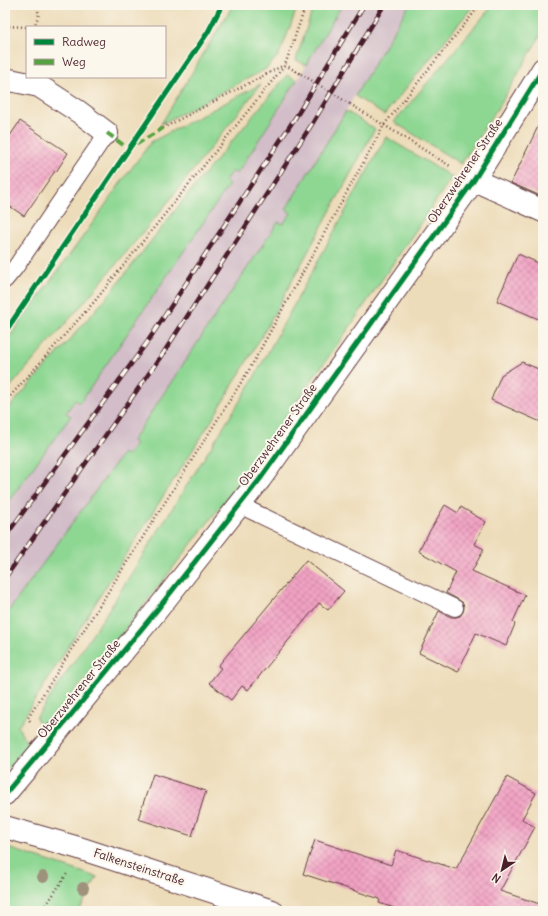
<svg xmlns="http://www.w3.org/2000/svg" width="548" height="916" font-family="Delius,sans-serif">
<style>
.industrial{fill:#d2bdc8}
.green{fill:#8ed793;stroke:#6c7b5f}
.building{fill:url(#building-cross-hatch)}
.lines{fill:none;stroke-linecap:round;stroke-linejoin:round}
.service-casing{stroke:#623b40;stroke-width:18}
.minor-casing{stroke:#623b40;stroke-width:24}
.path{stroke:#623b40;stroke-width:2.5;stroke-dasharray:1 3;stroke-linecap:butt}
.service{stroke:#fff;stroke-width:16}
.minor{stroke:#fff;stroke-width:22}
.rail-casing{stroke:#4a1f2b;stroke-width:4.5}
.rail{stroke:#fbf7ec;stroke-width:3;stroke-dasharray:9;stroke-linecap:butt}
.path-bridge{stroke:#623b40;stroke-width:2.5;stroke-dasharray:1 3;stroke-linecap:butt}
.quiet{stroke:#56a243;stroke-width:4;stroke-dasharray:8 4;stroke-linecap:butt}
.cycleway-casing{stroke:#fbf7ec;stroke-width:8}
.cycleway{stroke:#00873e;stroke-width:5}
.tree{fill:#9e927c}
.labels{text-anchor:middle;stroke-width:4;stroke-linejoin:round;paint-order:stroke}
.street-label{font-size:12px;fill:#4a1f2b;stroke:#fbf7ec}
</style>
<defs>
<pattern id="building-cross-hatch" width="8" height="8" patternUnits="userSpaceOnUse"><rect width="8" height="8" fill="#f2a3c4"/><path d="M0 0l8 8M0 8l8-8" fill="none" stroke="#c6849f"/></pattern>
</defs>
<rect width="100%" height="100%" fill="#fbf7ec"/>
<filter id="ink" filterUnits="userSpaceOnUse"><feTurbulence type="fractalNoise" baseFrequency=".025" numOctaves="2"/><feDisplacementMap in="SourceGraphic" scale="8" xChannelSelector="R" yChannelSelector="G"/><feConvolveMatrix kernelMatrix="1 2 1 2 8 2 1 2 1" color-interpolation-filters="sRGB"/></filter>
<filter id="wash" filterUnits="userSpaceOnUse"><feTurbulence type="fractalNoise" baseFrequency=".012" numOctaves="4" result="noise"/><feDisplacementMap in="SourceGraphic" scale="16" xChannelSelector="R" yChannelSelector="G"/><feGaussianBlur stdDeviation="0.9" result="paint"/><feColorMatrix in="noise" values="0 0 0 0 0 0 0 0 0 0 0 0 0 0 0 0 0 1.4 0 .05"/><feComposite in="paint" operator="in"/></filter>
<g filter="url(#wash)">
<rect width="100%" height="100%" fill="#eddcb9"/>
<path class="industrial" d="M342,5h67l-122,204 4,3 -8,13 -5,-3 -146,219 4,3 -9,12 -4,-2 -118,162v-110l65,-90 -4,-3 9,-13 5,3 149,-218 -5,-4 8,-10 5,3 64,-100z"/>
<g class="green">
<path d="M233,5h65l-14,38 -6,13 -12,13 -105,55z"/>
<path d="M314,5h28l-36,60 -10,-5z"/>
<path d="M409,5h65l-90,110 -29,-19z"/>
<path d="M493,5h50v26l-39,67 -43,66 -67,-42z"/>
<path d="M287,75l10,5 -60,94 -5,-3 -7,10 4,4 -149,218 -5,-3 -9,13 5,3 -66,90v-94l54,-60 48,-55 85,-108z"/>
<path d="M261,84l-101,128 -74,88 -81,93v-50l82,-112 35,-50 29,-39z"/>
<path d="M346,111l29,18 -113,207 -50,84 -87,136 -107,171 11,19 -24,25v-155l118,-163 4,3 9,-12 -4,-3 146,-219 5,2 8,-11 -5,-4z"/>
<path d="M386,137l66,40 -105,154 -113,158 -135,174 -56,66 -7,-11 68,-101 146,-232z"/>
<path d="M5,847l92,30 -18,34h-74z"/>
</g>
<g id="blocks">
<g class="building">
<path d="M543,116v81l-32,-14z"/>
<path d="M20,121l48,32 -12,19 -1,-1 -31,45 -19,-13v-60z"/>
<path d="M518,254l25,11v56l-46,-20z"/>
<path d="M522,362l21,9v52l-52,-23 10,-25z"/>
<path d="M445,505l13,8 3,-6 25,15 -12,22 10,5 -12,22 53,24 -12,27 2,2 -9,22 -30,-13 -18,39 -39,-19 20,-42 12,6h5l4,-1 3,-4 1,-4 -1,-5 -4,-3 -13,-7 10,-21 -38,-21z"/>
<path d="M306,560l38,31 -16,19 -9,-7 -71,87 -6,-4 -11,14 -22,-17 12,-15 -3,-2z"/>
<path d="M153,774l53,17 -14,45 -54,-17z"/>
<path d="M507,777l29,16 -14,26 13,8 -35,64 43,14v6h-140l-24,-8 1,-4 -77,-25 12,-34 76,25 5,-15 60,19z"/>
</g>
</g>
</g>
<g filter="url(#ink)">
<use href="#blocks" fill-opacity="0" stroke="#623b40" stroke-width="1"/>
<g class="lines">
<defs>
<g id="service">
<path d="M5,280l10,-12 92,-135"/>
<path d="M239,505l216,103"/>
</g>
<g id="minor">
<path d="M5,79l34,7 40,26 28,21"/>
<path d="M474,180l69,31"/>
<path d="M5,794l42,-50 106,-129 107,-136 214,-299 69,-111"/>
<path d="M5,827l74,21 193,63"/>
</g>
</defs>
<use href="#service" class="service-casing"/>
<use href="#minor" class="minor-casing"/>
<g class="path">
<path d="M5,26l22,1"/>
<path d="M34,27l5,-13 -3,-9"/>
<path d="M285,65l16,9"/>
<path d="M350,104l100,62"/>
<path d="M163,128l119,-62"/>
<path d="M5,402l89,-100 191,-237 21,-60"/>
<path d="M30,721l-2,-3 221,-348 135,-245 96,-120"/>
<path d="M41,911l6,-7 21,-32"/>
</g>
<use href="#service" class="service"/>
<use href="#minor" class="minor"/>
<defs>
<g id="rail">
<path d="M5,537l143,-196 151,-229 65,-107"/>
<path d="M5,578l159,-226 148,-228 72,-119"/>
</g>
</defs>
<use href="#rail" class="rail-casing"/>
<use href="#rail" class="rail"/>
<path class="path-bridge" d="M301,74l49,30"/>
<path class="quiet" d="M107,133l22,16 34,-21"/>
<defs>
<g id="cycleway">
<path d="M5,332l203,-300 14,-27"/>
<path d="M5,794l42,-50 106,-129 107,-136 214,-299 69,-111"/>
</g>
</defs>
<use href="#cycleway" class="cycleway-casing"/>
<use href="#cycleway" class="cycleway"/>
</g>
<g class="tree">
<circle cx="43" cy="877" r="6"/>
<circle cx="83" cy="888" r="6"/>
</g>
</g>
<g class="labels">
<g class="street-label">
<text transform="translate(465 171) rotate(-56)" y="4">Oberzwehrener Straße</text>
<text transform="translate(278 435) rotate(-54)" y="4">Oberzwehrener Straße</text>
<text transform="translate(79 689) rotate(-51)" y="4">Oberzwehrener Straße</text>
<text transform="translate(139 867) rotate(18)" y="4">Falkensteinstraße</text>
</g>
</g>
<rect width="548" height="916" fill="none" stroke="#fbf7ec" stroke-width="20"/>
<rect x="26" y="26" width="140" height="52" fill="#fbf7ec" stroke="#b4a19f"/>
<rect x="34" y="39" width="20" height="6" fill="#00873e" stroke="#b4a19f"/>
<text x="62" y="46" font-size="12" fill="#4a1f2b">Radweg</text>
<rect x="34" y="59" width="20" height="6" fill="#56a243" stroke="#b4a19f"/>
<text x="62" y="66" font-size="12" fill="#4a1f2b">Weg</text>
<g transform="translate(502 870) rotate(215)" stroke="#fbf7ec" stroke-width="3" paint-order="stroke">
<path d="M0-3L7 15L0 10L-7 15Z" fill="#4a1f2b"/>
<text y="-6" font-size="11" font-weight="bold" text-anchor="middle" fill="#4a1f2b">N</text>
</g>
</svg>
